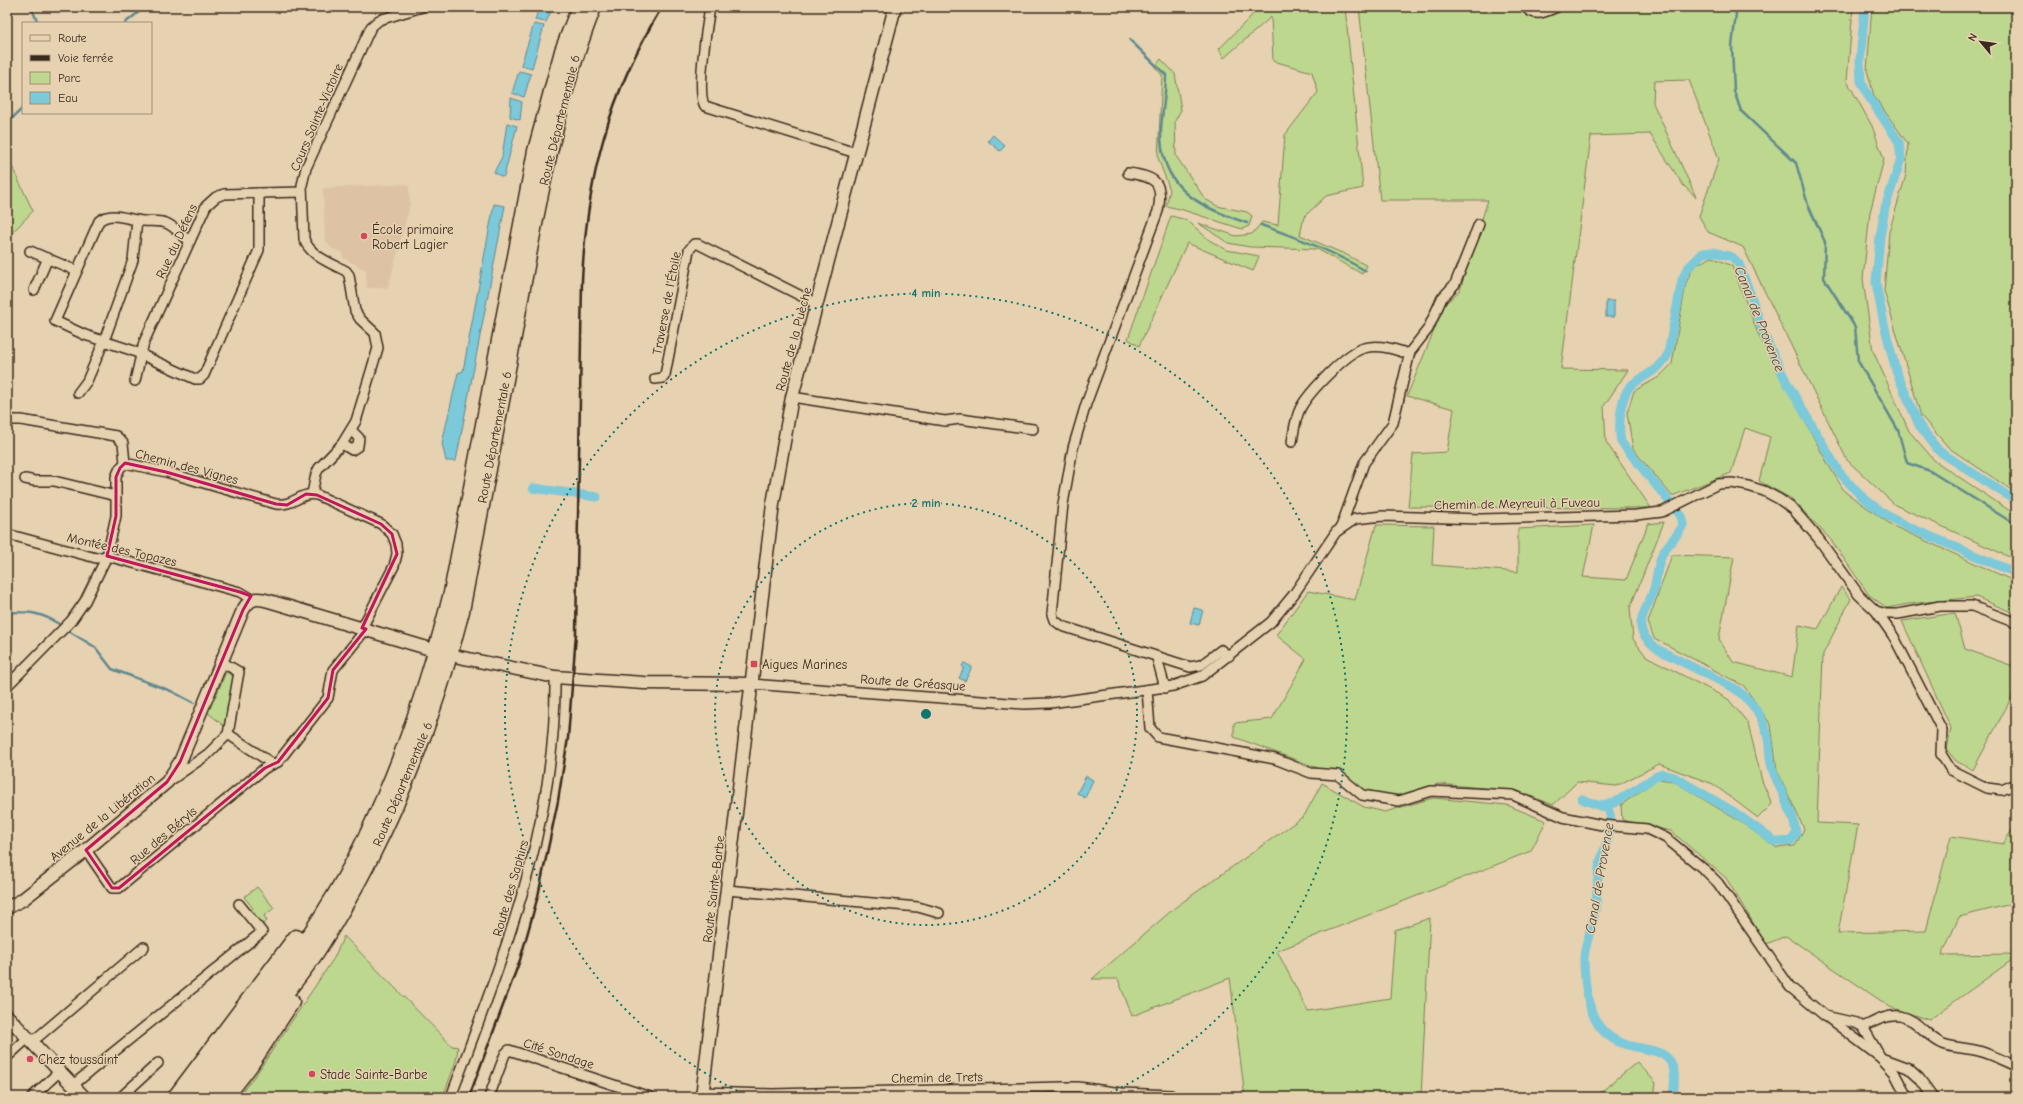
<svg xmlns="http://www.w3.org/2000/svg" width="2023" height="1104" font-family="'Comic Neue',sans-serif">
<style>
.built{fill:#dec2a4}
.green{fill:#bdd78e;stroke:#7c8056}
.water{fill:#7bc9da;stroke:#61898f}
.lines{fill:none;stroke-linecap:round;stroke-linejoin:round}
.stream{stroke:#61898f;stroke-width:2.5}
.canal{stroke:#7bc9da;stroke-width:9}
.street-casing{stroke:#3b2a1e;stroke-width:12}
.secondary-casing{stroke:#3b2a1e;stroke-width:15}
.highway-casing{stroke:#3b2a1e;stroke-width:19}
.street{stroke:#e6d1b0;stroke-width:9}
.secondary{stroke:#e6d1b0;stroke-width:12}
.highway{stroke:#e6d1b0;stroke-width:16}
.rail{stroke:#3b2a1e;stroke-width:2.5}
.marked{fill:none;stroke:#c2185b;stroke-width:3;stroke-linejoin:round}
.ring{fill:none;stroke:#0f766e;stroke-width:2;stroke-dasharray:2 4}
.poi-dot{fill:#d1495b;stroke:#e6d1b0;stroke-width:1.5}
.labels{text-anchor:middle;stroke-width:3;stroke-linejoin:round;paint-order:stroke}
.street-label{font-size:13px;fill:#3b2a1e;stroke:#e6d1b0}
.poi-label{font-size:13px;fill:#3b2a1e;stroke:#e6d1b0;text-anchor:start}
.water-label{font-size:14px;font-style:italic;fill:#45423a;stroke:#e6d1b0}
.centre{fill:#0f766e;stroke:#e6d1b0;stroke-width:2}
.ring-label{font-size:12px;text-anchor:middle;font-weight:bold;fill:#0f766e;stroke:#e6d1b0;stroke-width:3;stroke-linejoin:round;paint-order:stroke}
</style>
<rect width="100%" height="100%" fill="#e6d1b0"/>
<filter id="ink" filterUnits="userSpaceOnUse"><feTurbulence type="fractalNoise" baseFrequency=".025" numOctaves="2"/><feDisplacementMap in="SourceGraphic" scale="8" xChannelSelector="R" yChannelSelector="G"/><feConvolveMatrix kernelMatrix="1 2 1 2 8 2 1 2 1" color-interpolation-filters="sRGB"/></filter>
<g filter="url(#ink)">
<g class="built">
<path d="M406,184l3,3 1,18 -22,83h-21l-1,-18 -23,-12v-5l-12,-5 -6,-9 -2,-51z"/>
<path d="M1014,1093l5,4h-45v-2z"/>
</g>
<g class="green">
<path d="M1260,7h85l18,181 -37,8 -22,21 -4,18 47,20 20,11 -5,8 -45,-25 -67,-2 -22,-4 -30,-20 38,13 16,-2 10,-12 16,3 7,-90 33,-43 -6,-20 -39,-11 -2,-44 -47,41 -5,-9z"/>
<path d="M1359,7h494l-6,74 25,45 12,33 -14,53 -7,67 10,72 36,80 26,30 81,54v45l-121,-55 -48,-45 -104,-213 -35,-15 -9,-16 20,-57 -30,-79 -35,1 -1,22 43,94 -13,-12 -33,-51 -59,2 -30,233 67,1 -24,36 2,36 45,66 -243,-1 5,-53 34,-2 7,-43 -47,-13 38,-92 15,-14 28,-90h-108z"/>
<path d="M1872,7h144v486l-67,-45 -28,-32 -37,-125 5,-59 17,-57 2,-31 -34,-48 -7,-26z"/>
<path d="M1161,59l14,15 6,36 -6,11 1,35 29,43 12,7 30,6 5,4 -3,10 -7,3 -62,-20 -14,-3 4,-16 -12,-32 4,-83 -7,-8z"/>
<path d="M7,156l26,55 -26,27z"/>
<path d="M1171,216l16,4 22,20 18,10 32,6 -6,15 -66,-28 -48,103 -11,-7z"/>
<path d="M1712,257l20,9 27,70 70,130 16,26 48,34 123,56v32l-40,-17 -68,7 -21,4 -18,-13 -38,-55 -39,-41 -33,-18 11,-44 -25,-9 -14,45 -59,23 -39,-47 -6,-36 7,-22 25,-14 13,-13 14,-81 8,-17z"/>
<path d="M1664,522l-34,86 3,31 13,17 82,43 20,24 14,58 10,23 -14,14 -45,-34 -54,-20 -43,22 -39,-4 -24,23 -35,-14 -80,-7 -55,20 -18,-3 -47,-33 -84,-31v-14l38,-4 34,-60 -30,-24 32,-44 47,9 21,-75 58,1 -2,39 86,7v-43l76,-4 -11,52 43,3 22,-56z"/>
<path d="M1672,555l62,2 -15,82 14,23 59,15 7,-52 19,4 23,-42 10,12 -28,55 -6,169 41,2 -20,108 88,-2 25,-95 52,8 13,-20v61l-5,19 -52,13 -17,38 74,-1v3l-87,63 -39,-13 -104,-71 -20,8 -40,-66 -55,-47 -49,-11 -1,-15 37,-26 15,2 66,40 38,27 18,-2 9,-17 -27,-59 -6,-45 -27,-39 -90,-48 -6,-16z"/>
<path d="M1955,613l10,36 51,18v27l-2,-1 -41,77 -17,-9 -9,-11 4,-22 -49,-107z"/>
<path d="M226,672l9,5 -11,49 -18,-15 8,-16 2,1z"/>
<path d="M1322,783l42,24 21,5 48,-14 74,7 39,16 -15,30 -254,100 31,60 82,-13 5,-68 35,-12 -9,179h-176l-15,-119 -98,38 -14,-37h-26l85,-73 127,-90z"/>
<path d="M257,887l17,21 -10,8 3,5 -5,4 -12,-14 3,-3 -9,-11z"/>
<path d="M344,936l108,110 6,1 -2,14 -13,36h-205l19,-24 77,-115z"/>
<path d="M1637,1062l19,21 -2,14h-59z"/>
</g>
<g class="water">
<path d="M539,7h14l-7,15 -11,-2z"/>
<path d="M534,24l10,2 -12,42 -11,-3z"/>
<path d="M519,71l12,3 -7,23 -12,-4z"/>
<path d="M511,98l11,4 -2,18 -10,-3z"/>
<path d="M507,123l10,3 -13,50 -2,1 -8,-5 8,-15z"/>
<path d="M993,135l12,11 -5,5 -12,-10z"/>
<path d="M494,204l11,2 -49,255h-10l-4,-18 16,-70 5,-2z"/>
<rect x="1606" y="301" width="8" height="16"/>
<path d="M1194,608l9,2 -4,15 -9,-2z"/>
<path d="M964,663l8,4 -7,14 -6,-3 5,-10 -2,-2z"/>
<path d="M1086,776l7,4 -8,18 -8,-5z"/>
</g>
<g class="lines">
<g class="stream">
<path d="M31,7l7,16"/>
<path d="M1734,7l2,7 -4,32 2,45 7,20 55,52 12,42 17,37 -1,36 31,49 3,34 40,69 9,33 23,8 86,54"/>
<path d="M125,23l20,-16"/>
<path d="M1130,40l36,35c0,19 -4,37 -5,55 -2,58 38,77 86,93"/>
<path d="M7,123l16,-15"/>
<path d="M1261,225c37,13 71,26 105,46"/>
<path d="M7,612c23,0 33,0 52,12"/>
<path d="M70,632l25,15 17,22 59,22 23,12"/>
</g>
<g class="canal">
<path d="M1865,7l-5,53 1,21 8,16 30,45 2,17 -16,49 -5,29 -4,46 8,41 12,47 23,54 20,26 77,50"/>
<path d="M533,488l64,9"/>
<path d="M1582,799l26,10c9,17 -6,41 -9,59 -2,16 -2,32 -5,48 -3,13 -8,27 -10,41 0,12 1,25 3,36 12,76 75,40 86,74 3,9 1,20 0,30"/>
<path d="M1601,805l13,-2 41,-26 8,-3 11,3 60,35 40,29 8,1 9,-1 5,-7c-2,-23 -17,-44 -24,-66 -3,-11 -2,-23 -5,-34 -4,-18 -18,-36 -33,-46l-75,-38c-32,-24 -14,-33 -5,-61 3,-11 3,-23 8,-34 5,-11 16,-19 21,-30l-2,-9 -60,-74c-3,-15 -1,-49 12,-58 14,-10 27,-14 35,-30l14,-74 5,-11 16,-16 11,-1 18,5 7,7 14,37 10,32 23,48 53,91 20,22 22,18 25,14 110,47"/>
</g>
<defs>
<g id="street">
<path d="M710,7c-3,18 -14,87 -5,99l151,47"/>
<path d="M1525,7c11,11 20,5 32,0"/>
<path d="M1128,173c27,4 36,8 30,38l-72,193 -13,44 -10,56 -11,110 2,6 8,6 128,41 11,-2 20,-15 8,6"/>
<path d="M190,241c-8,-5 -14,-13 -22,-17 -7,-4 -18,-2 -25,-3 -14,-1 -32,-11 -44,0l-44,100 30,14 46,15 64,29h5l4,-4 55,-125v-57"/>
<path d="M30,251l47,20"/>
<path d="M34,290l14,-32"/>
<path d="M655,379l8,-1 2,-3 24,-125 5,-6h4l119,60"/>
<path d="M135,381l9,-39 62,-136 10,-9 8,-3 78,-2"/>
<path d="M78,393l9,-12 17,-40 29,-81 4,-40"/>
<path d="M792,397l153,24 15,-2 73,10"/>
<path d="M7,420h14l95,16 7,7 2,20"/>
<path d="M1292,442c2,-11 3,-23 8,-33 8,-16 47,-57 64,-61 16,-4 30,1 45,6"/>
<path d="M342,444l10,6 6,-4 1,-8 -8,-8"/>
<path d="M25,479l10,2h19l62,15"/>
<path d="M312,494l4,-20 3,-6 23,-24 14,-23 22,-73 -3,-15 -15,-14 -5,-8 -6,-36 -3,-4c-15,-8 -36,-15 -42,-32l-2,-54 4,-17 65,-141 8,-7 43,-13"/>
<path d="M1341,527l23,-64 29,-40 17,-71 18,-23 14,-31 13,-14 24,-60"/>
<path d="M7,534l89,24 11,-2 133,36 12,7"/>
<path d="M1876,611l18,26 48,93 -1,24 10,16 36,18 15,2 14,-6"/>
<path d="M1157,658l8,30"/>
<path d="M751,684l273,20 26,-1 123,-17 29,-10 69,-54 23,-28 42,-62 19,-13 28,-3 98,3 155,-4 26,-3 56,-28 14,-1 16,3 16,5 15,8 14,10 25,29 41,57 17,16 10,3h12l42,-8h32l44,17"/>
<path d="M7,686l64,-65 14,-20 22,-45 9,-40v-39l4,-9 5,-5 41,9 110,32c20,2 22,-12 41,-9l64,29 11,10 4,10 1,10 -3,12 -32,62"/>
<path d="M1147,690l3,38 8,9 117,22 36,14 27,2 24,20 37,6 32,-10 82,4 50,22 39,8 45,4 19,9 40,33 12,12 72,104 35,29 31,7 7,4 18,31 13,14 13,25"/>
<path d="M228,734l45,30"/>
<path d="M168,782l40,-28 20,-20 11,-62 -19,-11"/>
<path d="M86,850l26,38h7l146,-120 13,-6 50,-64 5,-28 33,-41"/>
<path d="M727,890l191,17 21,6"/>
<path d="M1827,1017l54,41 27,10 11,10 14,19"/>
<path d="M1863,1027c11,-5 24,-13 37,-11 19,4 26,21 43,28 11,4 24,4 36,7 13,4 25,10 37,15"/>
<path d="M32,1042l112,-95"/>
<path d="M7,1057l21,-19"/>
<path d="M73,1085l189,-153 -23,-28"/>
<path d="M702,1092l70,2 290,-7h16l44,6 49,2"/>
<path d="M32,1097l28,-26"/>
<path d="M121,1097l37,-34"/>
<path d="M451,1097c51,-139 106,-269 104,-420"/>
<path d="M489,1097l16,-43 4,-4 141,47"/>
</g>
<g id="secondary">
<path d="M459,657l96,20 89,6 107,1"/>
<path d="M7,908l15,-8 64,-50 81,-68 13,-20 63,-152c7,-12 13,-13 26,-9l158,47"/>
<path d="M7,1016l77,81"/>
<path d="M702,1097l71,-593 19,-107 103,-390"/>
</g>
<g id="highway">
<path d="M176,1097l120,-159"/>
<path d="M192,1097c50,-66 101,-131 144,-203 55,-93 89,-196 116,-301l84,-442 27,-100 17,-44"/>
<path d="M207,1097c27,-34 53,-69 78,-104 12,-15 24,-30 34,-46 66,-103 112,-217 142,-336 19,-98 38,-197 56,-296 19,-104 37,-210 76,-308"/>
<path d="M225,1097l24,-31 42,-64"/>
</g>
</defs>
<use href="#street" class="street-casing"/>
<use href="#secondary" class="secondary-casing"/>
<use href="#highway" class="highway-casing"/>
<use href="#street" class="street"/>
<use href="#secondary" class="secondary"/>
<use href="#highway" class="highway"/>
<path class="rail" d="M469,1097l51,-137 18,-64 20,-95 10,-63 8,-104 6,-354c5,-102 26,-185 80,-273"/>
</g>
</g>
<path class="marked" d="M125,463l41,9 110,32 11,1 19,-11 11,1 64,29 11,10 5,20 -35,74 4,1 -33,41 -5,28 -50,64 -13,6 -146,120h-7l-26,-38 81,-68 13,-20 63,-152 8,-14 -11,-4 -133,-36 9,-40v-39l4,-9z"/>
<g class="ring">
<circle cx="926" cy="714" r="211"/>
<path d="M748 1096A421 421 0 1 1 1104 1096"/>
</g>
<g class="poi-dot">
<circle cx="364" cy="236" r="4"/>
<rect x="750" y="660" width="8" height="8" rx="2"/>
<circle cx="30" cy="1059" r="4"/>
<circle cx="312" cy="1074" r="4"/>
</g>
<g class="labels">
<g class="street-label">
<text transform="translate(316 117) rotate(-67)" y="5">Cours Sainte-Victoire</text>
<text transform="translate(559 120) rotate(-76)" y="5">Route Départementale 6</text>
<text transform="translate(176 241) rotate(-65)" y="5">Rue du Défens</text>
<text transform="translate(666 303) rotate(-79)" y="5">Traverse de l'Étoile</text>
<text transform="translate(793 339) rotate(-75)" y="5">Route de la Puèche</text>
<text transform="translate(494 437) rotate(-79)" y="5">Route Départementale 6</text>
<text transform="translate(187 466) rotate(15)" y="5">Chemin des Vignes</text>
<text transform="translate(1517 503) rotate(-1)" y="5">Chemin de Meyreuil à Fuveau</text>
<text transform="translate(122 549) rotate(13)" y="5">Montée des Topazes</text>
<text transform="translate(913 682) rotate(4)" y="5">Route de Gréasque</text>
<text transform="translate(402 784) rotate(-67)" y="5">Route Départementale 6</text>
<text transform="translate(102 817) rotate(-39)" y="5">Avenue de la Libération</text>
<text transform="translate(163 835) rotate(-40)" y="5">Rue des Béryls</text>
<text transform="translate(510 888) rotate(-74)" y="5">Route des Saphirs</text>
<text transform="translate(713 889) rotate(-83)" y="5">Route Sainte-Barbe</text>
<text transform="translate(559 1053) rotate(18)" y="5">Cité Sondage</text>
<text transform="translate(937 1077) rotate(-1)" y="5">Chemin de Trets</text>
</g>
<g class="poi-label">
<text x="372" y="234">École primaire<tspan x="372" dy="15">Robert Lagier</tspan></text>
<text x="762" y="669">Aigues Marines</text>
<text x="38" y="1064">Chez toussaint</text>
<text x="320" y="1079">Stade Sainte-Barbe</text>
</g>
<g class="water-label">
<text transform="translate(1760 319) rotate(68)" y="5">Canal de Provence</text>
<text transform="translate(1599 878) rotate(-80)" y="5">Canal de Provence</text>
</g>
</g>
<circle cx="926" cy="714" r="6" class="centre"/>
<g class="ring-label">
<text x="926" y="297">4 min</text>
<text x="926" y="507">2 min</text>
</g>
<rect width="2023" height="1104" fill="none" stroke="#e6d1b0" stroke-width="24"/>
<rect x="12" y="12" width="1999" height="1080" fill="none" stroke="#3b2a1e" stroke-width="1.5" filter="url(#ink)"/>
<rect x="22" y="22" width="130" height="92" fill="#e6d1b0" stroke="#a28e76"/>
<rect x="30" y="35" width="20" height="6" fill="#e6d1b0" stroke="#a28e76"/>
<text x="58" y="42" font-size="12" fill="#3b2a1e">Route</text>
<rect x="30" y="55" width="20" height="6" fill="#3b2a1e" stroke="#a28e76"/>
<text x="58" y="62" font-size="12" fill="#3b2a1e">Voie ferrée</text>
<rect x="30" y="72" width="20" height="12" fill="#bdd78e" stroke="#a28e76"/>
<text x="58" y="82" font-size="12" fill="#3b2a1e">Parc</text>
<rect x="30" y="92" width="20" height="12" fill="#7bc9da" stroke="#a28e76"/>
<text x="58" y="102" font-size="12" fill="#3b2a1e">Eau</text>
<g transform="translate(1981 42) rotate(299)" stroke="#e6d1b0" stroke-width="3" paint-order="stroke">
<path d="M0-3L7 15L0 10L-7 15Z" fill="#3b2a1e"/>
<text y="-6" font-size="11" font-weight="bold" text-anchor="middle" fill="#3b2a1e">N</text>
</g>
</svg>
